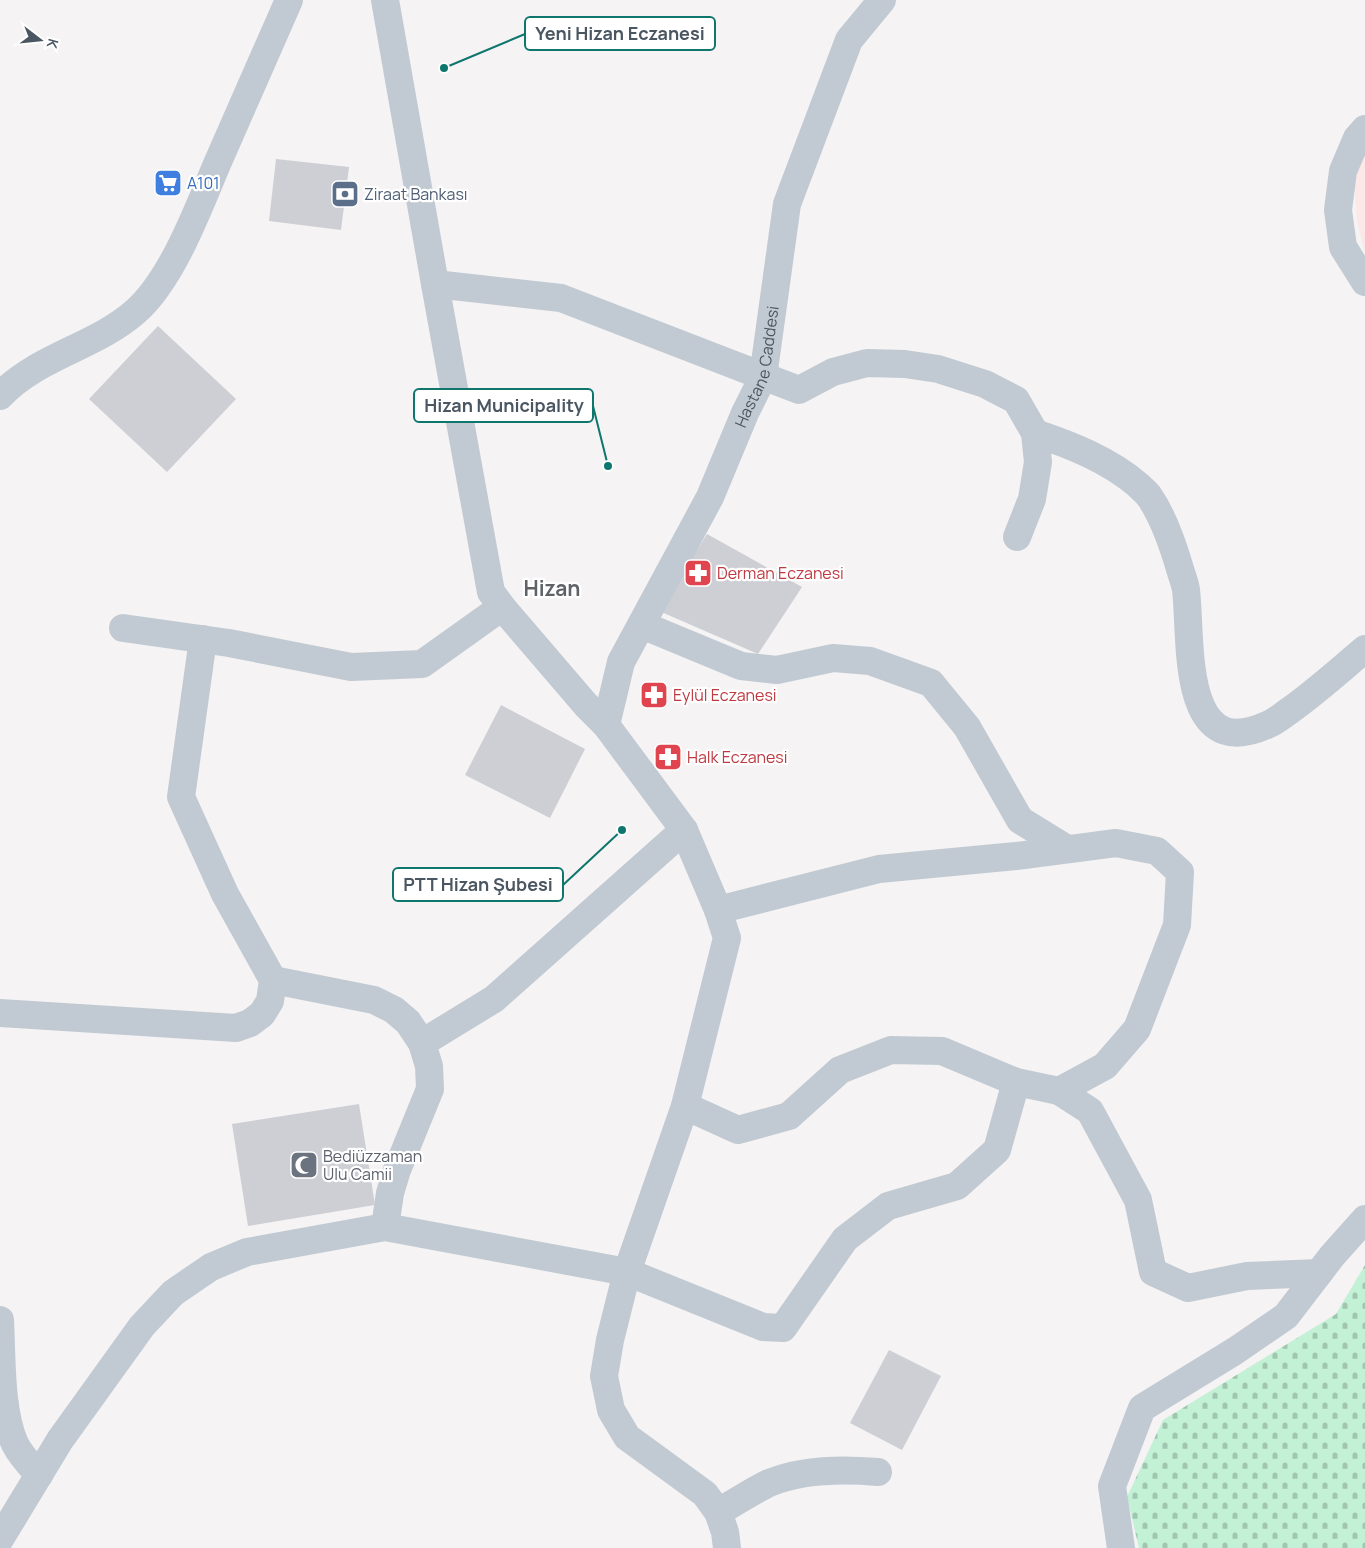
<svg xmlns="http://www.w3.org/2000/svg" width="1365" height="1548" font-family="Manrope,sans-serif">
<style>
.medical{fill:#fce8e6}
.cemetery{fill:url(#cemetery-stones)}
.building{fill:#cdcfd5}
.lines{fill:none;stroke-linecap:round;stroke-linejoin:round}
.minor{stroke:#c1cad2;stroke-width:28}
.labels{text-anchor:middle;stroke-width:4.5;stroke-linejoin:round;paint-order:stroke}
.shop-label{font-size:16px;fill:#366cbe;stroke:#fff;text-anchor:start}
.service-label{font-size:16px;fill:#4e5e75;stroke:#fff;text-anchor:start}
.street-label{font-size:16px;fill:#4a5661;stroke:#fff}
.health-label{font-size:16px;fill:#be3a42;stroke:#fff;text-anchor:start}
.worship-label{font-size:16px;fill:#5b616d;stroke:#fff;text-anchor:start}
.district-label{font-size:21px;font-weight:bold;fill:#5f6368;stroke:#fff}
.leader{fill:none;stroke:#0f766e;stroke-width:2}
.callout-dot{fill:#0f766e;stroke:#fff;stroke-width:2}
.callout{fill:#fff;stroke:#0f766e;stroke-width:2}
.callout-label{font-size:18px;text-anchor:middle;font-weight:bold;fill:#4a5661}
</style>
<defs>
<pattern id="cemetery-stones" width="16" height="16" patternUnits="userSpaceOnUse" patternTransform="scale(1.25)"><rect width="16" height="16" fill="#c3f1d5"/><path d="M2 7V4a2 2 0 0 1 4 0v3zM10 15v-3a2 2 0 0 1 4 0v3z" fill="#a0c6b0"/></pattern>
</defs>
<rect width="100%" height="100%" fill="#f5f3f3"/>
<path class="medical" d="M1365,155v99l-8,-34 -3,-37 7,-23z"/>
<path class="cemetery" d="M1365,1265v283h-226l-12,-51 36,-77 173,-106z"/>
<g class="building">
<path d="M276,159l73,8 -8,63 -72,-9z"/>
<path d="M158,326l78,73 -69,73 -78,-73z"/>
<path d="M707,534l95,53 -44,67 -99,-43z"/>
<path d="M501,705l84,44 -35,69 -85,-43z"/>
<path d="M359,1104l16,101 -127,21 -16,-102z"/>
<path d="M889,1350l52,26 -39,74 -52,-27z"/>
</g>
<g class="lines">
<g class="minor">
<path d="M385,0l50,284 56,308 11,15 84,98 20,20 78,105 34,80 9,28 -42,168 -58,166 -17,68 -6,36 7,34 16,27 78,57 13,18 7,20 2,16"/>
<path d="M1365,129l-8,9 -14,33 -5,39 5,37 22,35"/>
<path d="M435,284l126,14 238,92 34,-18 34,-9 38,1 33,5 47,15 31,16 19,33 3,29 -6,37 -15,38"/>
<path d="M0,396c36,-39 95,-49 135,-84 37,-32 63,-103 82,-148 24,-55 48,-109 72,-164"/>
<path d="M1035,433c36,12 74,27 103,52 4,4 8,7 11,11 14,20 24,49 31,73 2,7 5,14 6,21 6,48 -7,175 81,135 8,-3 15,-9 22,-14 27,-19 51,-41 76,-62"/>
<path d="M642,625l99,41 36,4 56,-12 37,3 61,22 36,44 53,93 47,29"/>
<path d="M123,628l106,15 122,24 71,-3 80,-57"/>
<path id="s1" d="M606,725l15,-63 89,-165 35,-84 18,-36 24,-173 62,-164 33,-40"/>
<path d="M718,910l161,-41 137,-13 100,-13 41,8 23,21 -3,53 -40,104 -32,37 -46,25"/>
<path d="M273,980l101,20 20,10 14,12 14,21 7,23 1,23 -33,81 -7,23 -5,34"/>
<path d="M0,1013l236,15 14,-5 12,-9 8,-13 3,-21 -48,-86 -44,-97 22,-158"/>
<path d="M422,1043l72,-44 190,-169"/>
<path d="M685,1106l53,24 51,-14 51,-46 51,-20 51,1 74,31 43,9 31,20 48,89 15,72 35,16 59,-12 72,-3"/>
<path d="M0,1320c2,36 0,91 15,124 6,12 15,21 24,31"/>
<path d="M718,1512c17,-9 34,-21 51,-29 34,-14 73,-14 109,-11"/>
<path d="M0,1539l60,-99 82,-114 31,-33 38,-26 36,-15 138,-25 242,45 136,55 20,1 62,-89 43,-33 69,-20 40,-36 19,-68"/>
<path d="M1121,1548l-9,-62 30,-78 93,-57 51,-35 46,-60 33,-37"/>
</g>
</g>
<defs>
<symbol id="supermarket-square" viewBox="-11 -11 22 22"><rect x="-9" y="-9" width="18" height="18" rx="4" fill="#3f7fe0" stroke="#fff"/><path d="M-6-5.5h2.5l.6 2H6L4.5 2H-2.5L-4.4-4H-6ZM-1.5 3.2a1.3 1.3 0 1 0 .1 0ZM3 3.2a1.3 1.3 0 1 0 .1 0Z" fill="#fff"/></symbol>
<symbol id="bank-square" viewBox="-11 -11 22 22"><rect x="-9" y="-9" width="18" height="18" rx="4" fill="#5c6f8a" stroke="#fff"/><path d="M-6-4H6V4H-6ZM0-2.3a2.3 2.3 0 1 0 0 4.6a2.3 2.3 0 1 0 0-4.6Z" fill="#fff"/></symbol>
<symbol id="pharmacy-square" viewBox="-11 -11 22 22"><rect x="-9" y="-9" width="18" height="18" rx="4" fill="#e0444e" stroke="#fff"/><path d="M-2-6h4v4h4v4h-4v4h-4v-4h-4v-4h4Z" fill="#fff"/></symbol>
<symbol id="mosque-square" viewBox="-11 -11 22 22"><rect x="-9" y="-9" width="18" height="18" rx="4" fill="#6b7280" stroke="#fff"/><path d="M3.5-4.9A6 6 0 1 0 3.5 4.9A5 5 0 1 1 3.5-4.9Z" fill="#fff"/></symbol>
</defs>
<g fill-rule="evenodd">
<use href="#supermarket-square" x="152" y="167" width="32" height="32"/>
<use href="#bank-square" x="329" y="178" width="32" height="32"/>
<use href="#pharmacy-square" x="682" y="557" width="32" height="32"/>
<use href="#pharmacy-square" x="638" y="679" width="32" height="32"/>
<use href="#pharmacy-square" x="652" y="741" width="32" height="32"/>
<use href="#mosque-square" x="288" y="1149" width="32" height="32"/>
</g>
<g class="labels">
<g class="shop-label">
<text x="187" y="189">A101</text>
</g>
<g class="service-label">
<text x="364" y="200">Ziraat Bankası</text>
</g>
<g class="street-label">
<text dy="6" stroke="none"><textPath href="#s1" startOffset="392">Hastane Caddesi</textPath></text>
</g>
<g class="health-label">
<text x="717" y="579">Derman Eczanesi</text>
<text x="673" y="701">Eylül Eczanesi</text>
<text x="687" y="763">Halk Eczanesi</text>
</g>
<g class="worship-label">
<text x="323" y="1162">Bediüzzaman<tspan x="323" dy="18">Ulu Camii</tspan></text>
</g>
<g class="district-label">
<text x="552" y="596">Hizan</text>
</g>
</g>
<path class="leader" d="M444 68L525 34M608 466L593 406M622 830L563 885"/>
<g class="callout-dot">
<circle cx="444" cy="68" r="5"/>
<circle cx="608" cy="466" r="5"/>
<circle cx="622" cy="830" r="5"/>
</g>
<g class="callout">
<rect x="525" y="17" width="190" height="33" rx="5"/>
<rect x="414" y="389" width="179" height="33" rx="5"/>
<rect x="393" y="868" width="170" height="33" rx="5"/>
</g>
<g class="callout-label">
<text x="620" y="40">Yeni Hizan Eczanesi</text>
<text x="504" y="412">Hizan Municipality</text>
<text x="478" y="891">PTT Hizan Şubesi</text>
</g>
<g transform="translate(40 40) rotate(106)" stroke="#ffffff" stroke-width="4" paint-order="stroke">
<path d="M0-4L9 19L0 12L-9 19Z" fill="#4a5661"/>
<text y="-8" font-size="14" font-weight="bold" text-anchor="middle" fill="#4a5661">K</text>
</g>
</svg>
